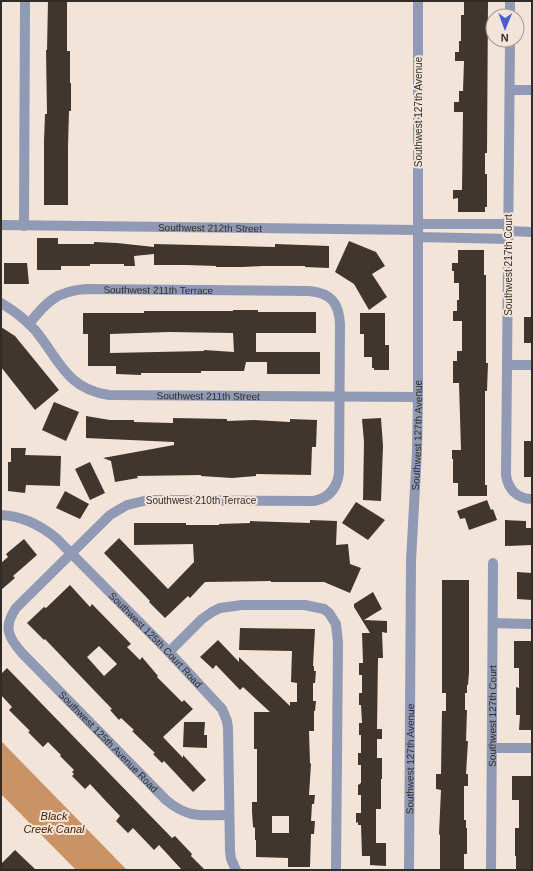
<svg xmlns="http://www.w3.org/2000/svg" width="533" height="871" font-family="Arial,sans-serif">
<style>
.water{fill:#c99365}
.building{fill:#41362d;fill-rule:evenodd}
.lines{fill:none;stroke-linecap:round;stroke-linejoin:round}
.minor{stroke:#909ab4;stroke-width:10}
.tertiary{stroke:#909ab4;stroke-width:10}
.labels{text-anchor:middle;stroke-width:4;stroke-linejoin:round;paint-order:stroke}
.street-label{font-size:10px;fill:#312c28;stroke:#f2e4d8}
.water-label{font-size:11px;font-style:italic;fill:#452100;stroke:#f2e4d8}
</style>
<rect width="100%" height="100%" fill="#f2e4d8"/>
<path class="water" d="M1,741l126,129h-51l-75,-76z"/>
<g class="building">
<path d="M48,1h19v50h3v32h1v28h-2l-1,35v59h-24v-64l1,-27h2l-1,-64h1z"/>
<path d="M464,1h24l-1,152h-2v21h2v33h-2v5h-27v-14l-5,1v-9h9l1,-78h-9v-10h5v-11h4l1,-30h-9v-9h4v-11h2v-26h3z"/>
<path d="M37,238h21v6h36v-2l23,1 37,4v-3l121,3v-3l54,2v22l-24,-1v-1h-42l-20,1h-27v-1l-30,-1h-32v-11l-20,2 1,10h-11v-2h-34v2h-29v4h-24z"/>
<path d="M349,241l27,11 9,14 -13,8 15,23 -18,13 -15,-26 -19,-12z"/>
<path d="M458,250h26v25h2v88h2l-1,28h-2v94h2v11h-29v-13h-5v-24h-1v-9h9l-2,-67h-6v-22h4v-10h5v-30h-9v-10h4v-11h2v-17h-5v-12h-2v-8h6z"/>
<path d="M4,263h23l2,21h-25z"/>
<path d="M233,310h25v2h58v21h-60v19h64v22h-53v-12h-21l-2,9h-43v2h-60v2l-25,-1v-8h-28v-32h-5v-21h61v-2h89zM169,332l64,1 1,19 -30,-2v1l-94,2v-19z"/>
<path d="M360,313h25v32h4v25h-15v-2h-2v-11h-8v-23h-4z"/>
<rect x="524" y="317" width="8" height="26"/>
<path d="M1,327l14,9 44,54 -24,20 -34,-43z"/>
<path d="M54,402l25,10 -13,29 -24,-11z"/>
<path d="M86,416l24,4h24v2l39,1v-5l54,1v2l27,-1 36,2v-3l27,1 -1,27h-4l-1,28 -55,-1v2l-24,2 -31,-2v-1l-64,1 1,2 -23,4 -4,-21 -8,-3 71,-13v-3l-88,-4z"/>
<path d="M381,418l2,28 -2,55 -18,-1 1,-58 -2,-23z"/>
<rect x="524" y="441" width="8" height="36"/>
<path d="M11,448h15l-1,7 36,1 -1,30 -34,-1 -1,8 -17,-2v-29h3z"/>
<path d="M90,462l15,31 -15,7 -15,-31z"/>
<path d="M65,491l24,13 -9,15 -24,-11z"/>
<path d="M487,500l4,10 2,-1 4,11 -28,10 -4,-12 -5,1 -3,-8z"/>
<path d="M356,502l29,18 -17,20 -26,-17z"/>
<path d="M310,520l27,1 -1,24 12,-1 2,20 11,4 -11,25 -26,-11h-53v-1l-66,1 -15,16 -2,-2 -23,22 -16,-16 1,-1 -46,-48 15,-15 49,51 26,-27 -1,-18 -59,1v-22h52v2h33v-1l31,-1v-2l60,2z"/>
<path d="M505,520l21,1v7h6v17l-27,1z"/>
<path d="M24,539l13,16 -24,21 2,2 -14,12v-27l7,-6 -2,-3z"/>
<path d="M517,572l15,1v27l-15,-1z"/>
<path d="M442,580h27v93l-1,12h-1v8h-2v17h2l-1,31h2l-2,33h2v12h-4v34h2v8h1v26h-3v15l-24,1v-35l-1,-1 2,-44 -5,-1v-15h5l1,-63h4v-18h-4z"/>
<path d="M70,585l20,22 2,-3 39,40 -4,3 13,13 2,-3 16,19 -1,1 25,25 2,-2 9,9 -30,28 20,21v-3l23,25 -13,12 -29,-31 -2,2 -9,-9 2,-1 -23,-22 2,-1 -13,-12 -2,2 -9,-10 2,-1 -24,-25 -43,-45 -1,1 -17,-17 17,-16 2,1zM99,646l18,18 -13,12 -17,-19z"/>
<path d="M373,592l9,17 -18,11 23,1v12l-5,-1 1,26h-5l-1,71h5v10h-5v19h5v21h-1v30h-5v34h10v23l-16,-1v-9h-8l-1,-31h-3v-3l-2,1v-10h5v-18h-3v-10l3,-2v-18h-3v-12h3v-18h-2v-12h3l-1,-18h-2v-12h3v-18h-3v-12h4l-1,-30h8l-16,-26v-3z"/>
<path d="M240,628l75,1 -2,37h1v5h2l-1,12h-2v18h3l-1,10h-1v20h-5l1,32 1,1 -2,31h6l-1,9h-2l-1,17h4l-1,13h-3l-1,33h-22v-9l-32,-1v-17h-1v-12l-2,-1 -1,-15v-10h5v-53h-3v-37h16l-27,-25 -3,3 -24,-25 -3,4 -13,-12 18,-17 21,22v-5l51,49v-4h7v-19l-6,-1 1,-31 -53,-1zM272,816h17v17h-17z"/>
<path d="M514,641h18v89h-13l1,-15h-4v-28l3,1v-20h-5z"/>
<path d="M7,668l165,170 3,-2 17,18 -1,2 14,14h-23l-23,-25 -5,5 -21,-22 -5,5 -12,-12 4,-5 -17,-18 -13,-14 -5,5 -13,-13 2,-2 -2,-2 2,-2 -14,-14 1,-1 -13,-13 -5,5 -15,-15 2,-1 -21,-21 3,-3 -11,-12v-21z"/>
<path d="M184,722h21l-1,13h3v13l-24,-1z"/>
<path d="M512,776h20v94h-16v-14h-1v-28h4v-28h-7z"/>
<path d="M15,850l21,20h-35v-6z"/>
</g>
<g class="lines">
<g class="minor">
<path d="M510,16v-15"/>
<path d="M510,40l-4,435c2,14 11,24 26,24"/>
<path d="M510,90h22"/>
<path d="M418,224h90"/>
<path id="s1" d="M1,225l417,5"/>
<path d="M24,226l1,-225"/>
<path d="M508,231l24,1"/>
<path d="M418,237l90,2"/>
<path id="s2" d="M1,303c12,7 24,16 34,27 24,29 31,59 74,65l309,2"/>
<path id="s3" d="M29,324c17,-22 28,-33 57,-35l223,2c22,2 30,12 31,33l-1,149c-2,15 -10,25 -25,28l-166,-1 -21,5 -17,10 -94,93c-13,19 -8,29 6,45l144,147c23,19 35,15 63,15"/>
<path d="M508,365h24"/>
<path id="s4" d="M1,515c21,1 38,9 55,23l113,114 53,57 5,12 1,7 2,123 1,8 5,11"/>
<path d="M493,623l39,1"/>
<path d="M169,652l33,-33 10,-7 8,-4 22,-3h63l19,4 5,4 7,11 2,19 -2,227"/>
<path d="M492,748h40"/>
<path id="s5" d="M491,870l2,-307"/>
</g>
<path class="tertiary" id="s6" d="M409,870l2,-309 6,-110 1,-54v-396"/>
</g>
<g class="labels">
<g class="street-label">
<text transform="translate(418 112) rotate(-90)" y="4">Southwest 127th Avenue</text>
<text dy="4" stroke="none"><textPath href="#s1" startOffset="209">Southwest 212th Street</textPath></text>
<text transform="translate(508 265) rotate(-90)" y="4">Southwest 217th Court</text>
<text dy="4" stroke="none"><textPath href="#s3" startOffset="142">Southwest 211th Terrace</textPath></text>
<text dy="4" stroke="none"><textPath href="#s2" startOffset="245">Southwest 211th Street</textPath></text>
<text dy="4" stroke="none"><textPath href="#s6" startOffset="435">Southwest 127th Avenue</textPath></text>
<text x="201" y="504">Southwest 210th Terrace</text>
<text dy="4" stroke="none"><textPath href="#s4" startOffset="203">Southwest 125th Court Road</textPath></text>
<text dy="4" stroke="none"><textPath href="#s5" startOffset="154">Southwest 127th Court</textPath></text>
<text dy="4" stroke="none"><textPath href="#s3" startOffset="1047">Southwest 125th Avenue Road</textPath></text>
<text dy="4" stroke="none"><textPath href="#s6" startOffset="111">Southwest 127th Avenue</textPath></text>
</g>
<g class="water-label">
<text x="54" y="820">Black<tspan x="54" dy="13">Creek Canal</tspan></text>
</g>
</g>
<rect width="533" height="871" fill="none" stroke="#312c28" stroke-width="4"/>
<g transform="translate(505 28) rotate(181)"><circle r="19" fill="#f2e4d8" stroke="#a59a92"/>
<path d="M0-3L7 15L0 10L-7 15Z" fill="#475fd3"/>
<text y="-6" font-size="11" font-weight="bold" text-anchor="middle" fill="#312c28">N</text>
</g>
</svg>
